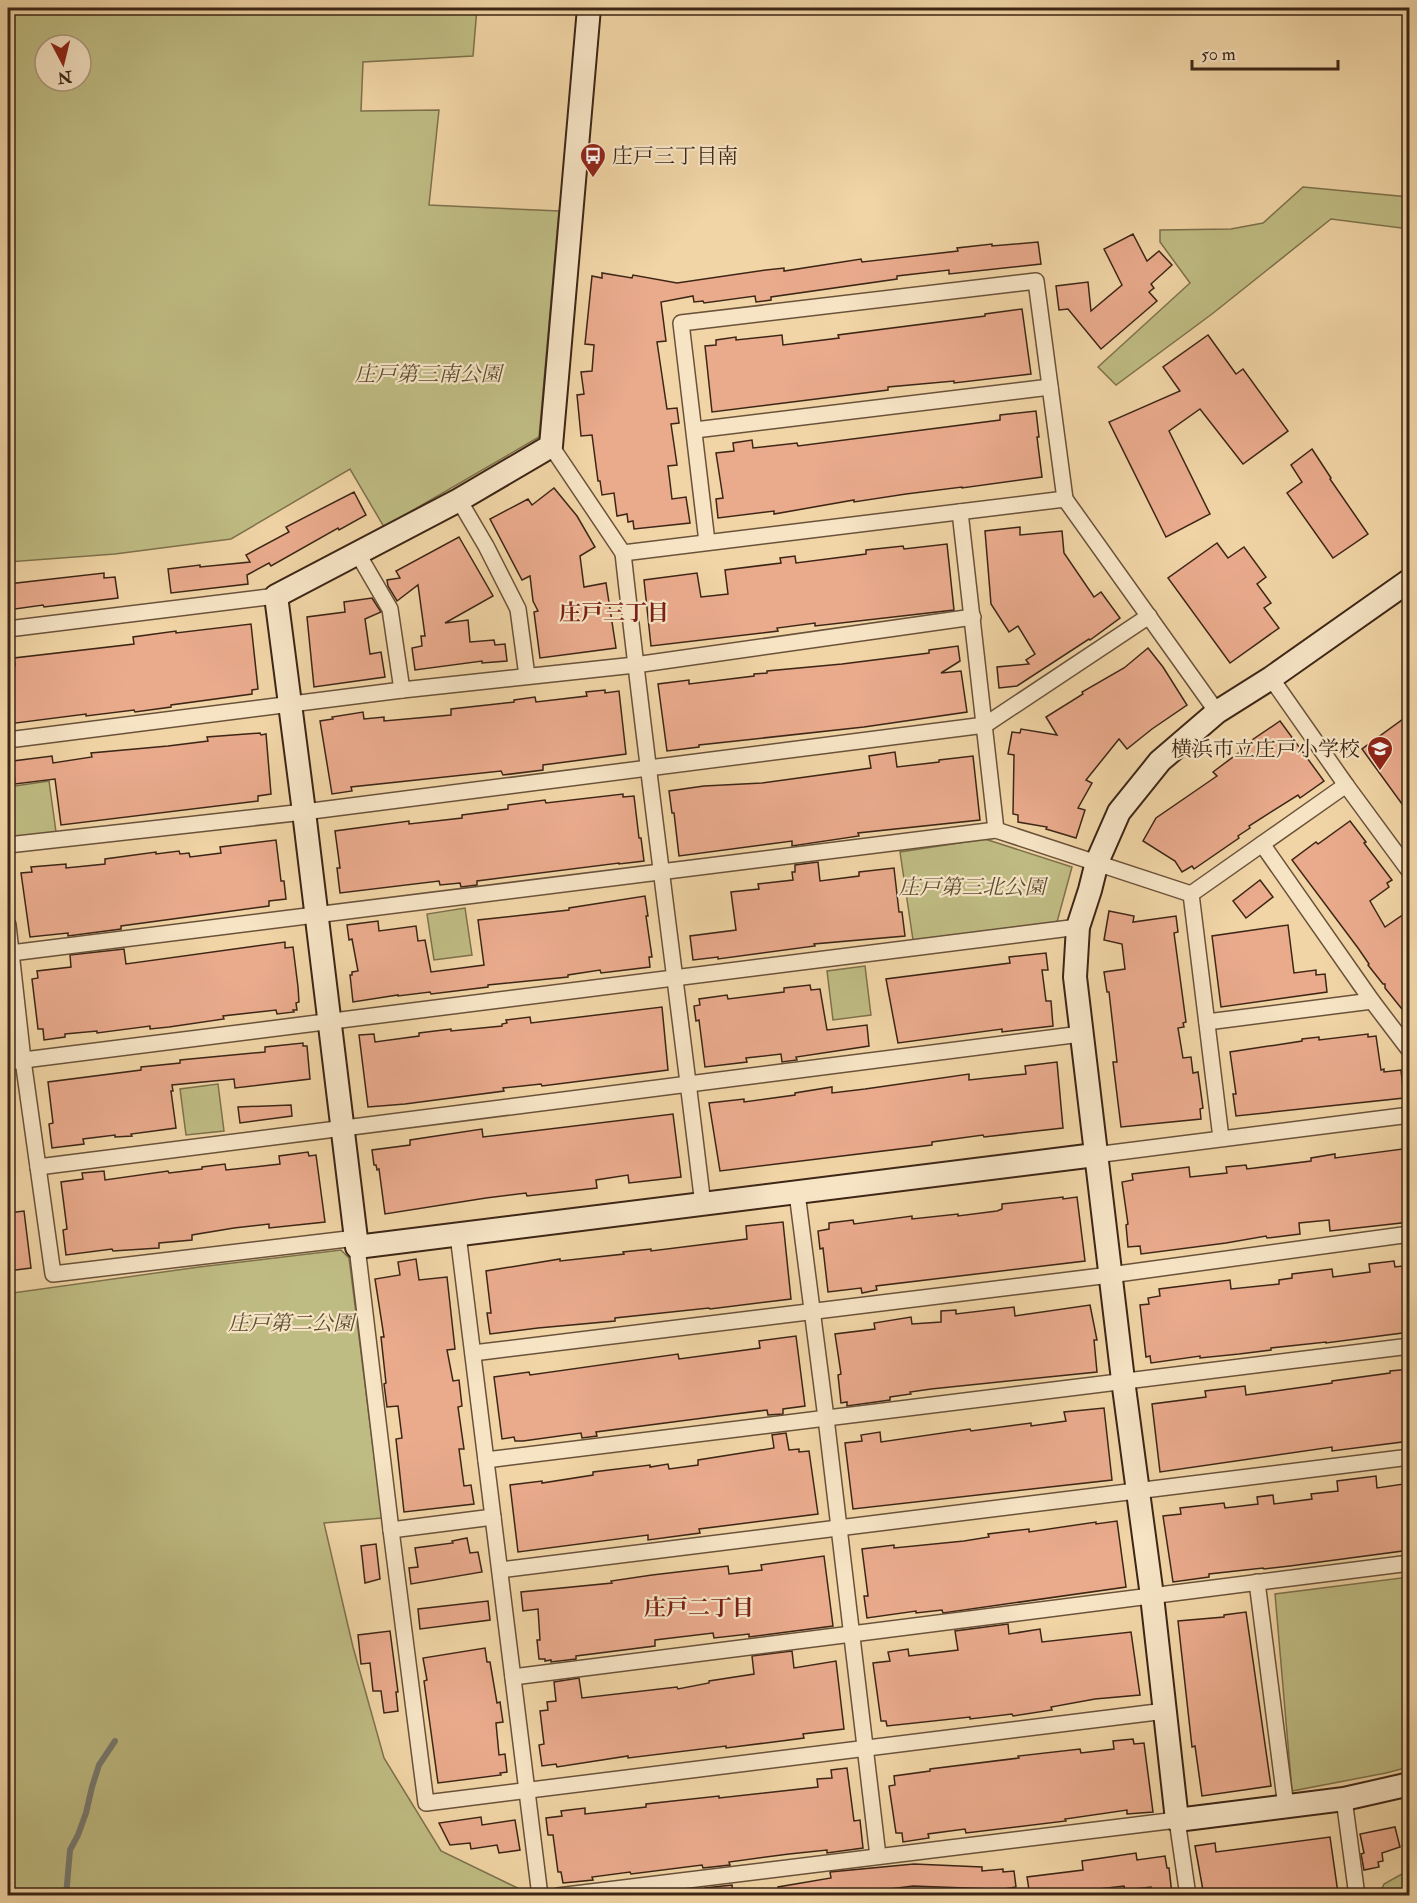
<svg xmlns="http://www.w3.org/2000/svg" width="1417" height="1903" font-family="'IM FELL Double Pica','Noto Serif JP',serif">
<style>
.green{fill:#bfbc83;stroke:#7e714c;stroke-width:1.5;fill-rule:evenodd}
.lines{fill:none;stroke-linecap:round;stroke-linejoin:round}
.stream{stroke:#777c73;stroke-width:6}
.building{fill:#eaab8d;stroke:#3d2616;stroke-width:1.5}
.street-casing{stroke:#6a523a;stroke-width:18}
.secondary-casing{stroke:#3d2616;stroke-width:26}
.street{stroke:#f6e4c5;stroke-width:15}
.secondary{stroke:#f6e4c5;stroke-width:22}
.labels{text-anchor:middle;stroke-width:4.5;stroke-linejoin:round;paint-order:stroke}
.poi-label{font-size:21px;fill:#3d2616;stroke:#f6e4c5;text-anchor:start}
.park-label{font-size:21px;font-style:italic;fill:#5e4c31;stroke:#f6e4c5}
.neighbourhood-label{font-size:22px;font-weight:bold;fill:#7a1f14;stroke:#f6e4c5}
</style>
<rect width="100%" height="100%" fill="#f1d5a6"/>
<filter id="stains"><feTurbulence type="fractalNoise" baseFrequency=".00333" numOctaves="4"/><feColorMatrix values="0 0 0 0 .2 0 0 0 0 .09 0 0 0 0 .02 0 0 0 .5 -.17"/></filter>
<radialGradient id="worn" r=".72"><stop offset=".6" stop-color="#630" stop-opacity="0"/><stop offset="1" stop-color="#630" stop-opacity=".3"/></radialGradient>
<g class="green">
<path d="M8,8h469l-4,48 -110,6 -2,49 78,-1 -10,95 130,6 -20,226 -155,90 -34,-58 -119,70 -116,15 -107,8zM45,45h36v36h-36z"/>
<path d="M1303,187l106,10v32l-78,-10 -119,95 -96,71 -18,-18 92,-84 -30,-41v-12l71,-1 32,-6z"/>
<path d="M49,781l7,51 -43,6 -5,-7v-44z"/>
<path d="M985,839l87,28 -15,55 -144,18 -13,-88z"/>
<path d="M465,908l7,47 -38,5 -7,-46z"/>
<path d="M865,966l6,49 -38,5 -6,-49z"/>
<path d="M218,1084l6,47 -38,4 -6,-46z"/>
<path d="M341,1250l8,8 33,260 -58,5 29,124 31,111 57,93 91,44h-524v-632l5,30 186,-26z"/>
<path d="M1409,1577v190l-23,6 -94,18 -17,-197z"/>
<path d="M1409,1870v25h-30l5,-11z"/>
</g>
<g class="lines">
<path class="stream" d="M66,1896l4,-46 8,-15 8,-22 6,-26 7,-22 16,-24"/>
</g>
<g class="building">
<path d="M1133,234l14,27 12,-10 13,14 -21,19 3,4 -5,4 8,9 -56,48 -33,-40 -9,1 -3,-24 32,-4 3,29 31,-26 -18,-36z"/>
<path d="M1038,242l3,22 -92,10v-4l-52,6v3l-126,18v3l-15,2 -1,-6 -51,7 -1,-2 -9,1 -1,-6 -32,6 5,39 -9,1 10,67 10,-1 2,15 -8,1 6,41 -9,1 4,33 14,-2 4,26 -56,6 -1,-8 -5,1 -1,-8 -10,2 -3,-23 -12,2 -2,-14h-2l-6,-46 -11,1 -4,-41 7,-1 -3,-22 11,-1 2,-26 -9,-1 7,-68 10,2v-5l30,5 1,-3 44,8 89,-13 18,-2v3l77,-12 1,3 96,-11 -1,-3 35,-4v2z"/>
<path d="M1022,309l9,65 -77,9v-2l-66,6v3l-176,22 -7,-66 11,-1v-5l20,-3v3l46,-5 1,10 56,-7 -1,-3 147,-19v-2z"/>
<path d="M1208,335l28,39 7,-5 45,62 -45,33 -43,-55 -31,22 41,83 -44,23 -57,-115 71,-31 -17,-24z"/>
<path d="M1036,411l3,26h-2l5,40 -80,11v-1l-56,7 -52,8v-2l-80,14v-3l-56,7 -2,-19 7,-1 -7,-45 18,-2 -1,-8 19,-3 1,8 44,-5 1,3 202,-26v-5z"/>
<path d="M1312,449l19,29 -1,1 38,55 -35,24 -46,-65 15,-11 -11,-17z"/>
<path d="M554,488l23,28 18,31 -15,9 4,31 22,-4 10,65 -76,10 -6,-46 4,-1 -5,-10 -3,-25 -8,4 -32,-61 38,-20 4,6z"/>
<path d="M354,492l12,23 -27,15 -1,-2 -67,38 -2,-3 -22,12 1,9 -77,9 -3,-24 32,-4v2l50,-5 -4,-7 43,-23 -3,-5z"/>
<path d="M1020,527v8l42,-4 2,22 30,44 7,-5 19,26 -30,22 -1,-1 -72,47 -18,2 -2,-21 32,-3 -3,-4 9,-6 -17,-28 -9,6 -18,-28 -6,-73z"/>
<path d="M459,537l34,59 -48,27 23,-3 2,22 24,-2 1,5 10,-1 2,17 -25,2v-2l-67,9 -3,-22 10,-2 -1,-10h4l-7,-51 -21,16 -9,-15 -1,-6 13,-2 -4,-7z"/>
<path d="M1217,543l11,15 16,-11 22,30 -9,7 14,19 -7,5 15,20 -49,35 -62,-85z"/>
<path d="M947,544l7,66 -139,16v-3l-38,5 1,3 -127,15 -7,-66 53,-7 4,24 27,-3 -3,-24 56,-7 -1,-5 15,-2 1,7 70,-9v-4l37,-4 1,3z"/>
<path d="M104,573v5l11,-1 3,21 -74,9 -1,-2 -35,5v-26z"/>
<path d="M372,598l9,14 -16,7 5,35 11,-2 4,25 -71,10 -7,-70 38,-5 -1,-10z"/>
<path d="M251,624l7,65 -6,1v4l-81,11v2l-36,5 -1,-2 -48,6v-2l-78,10v-58l7,-1 -1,-7 120,-14 -1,-7 43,-6v2z"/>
<path d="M958,646l2,15 -19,12 20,-2 6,41 -103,15 -165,18v2l-32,4 -9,-67 31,-4v4l65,-8v-2l13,-1v-2l75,-7 87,-11v-3z"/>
<path d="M1148,648l15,19 24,38 -35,24 -25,20 -8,-10 -33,41 6,3 -14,25 7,2 -9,28 -30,-9 1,-2 -29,-5v-7l-5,-1 1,-59 -6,-1 4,-22 8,1 1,-4 36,6 -11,-18 37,-23 -1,-2 42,-24z"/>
<path d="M605,690v3l14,-2 7,63 -83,11v5l-40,5 -2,-4 -150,16 1,4 -20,3 -12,-73 13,-2 -1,-2 31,-5 1,7 20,-2v4l67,-6v-6l63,-7v-2l21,-3 1,5 51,-6 -1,-4z"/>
<path d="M1410,714v101l-48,-66z"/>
<path d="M1280,721l44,60 -24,17 -2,-3 -49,31 1,2 -12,8 1,2 -45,31 -2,-3 -10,6 -7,-11 -32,-20 13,-23 61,-42 -4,-4 40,-30 -1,-2z"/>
<path d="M260,733l1,2 5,-1 5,60 -13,2v5l-197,24 -6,-46 -40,5 -2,-23 39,-5 1,7 39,-6 -1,-4 77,-7 40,-5 -1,-4z"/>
<path d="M895,752l2,15 42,-5v-2l34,-4 7,64 -122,13 1,3 -67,10v-5l-113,15 -5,-43h-2l-3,-22 35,-5 58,-3 109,-15 -2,-12z"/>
<path d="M623,794v3l11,-1 5,42h2l3,23 -25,3v-1l-142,18v4l-16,2 -1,-4 -20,2 -1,-4 -99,12 -3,-25h3l-5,-37 74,-10v3l53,-6v-3l46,-6v-4l37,-5 1,3z"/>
<path d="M1350,821l16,21 -2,1 28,37 -5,3 2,4 -19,14 15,26 25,-17v109l-25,-31v-4h-2l-15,-19 1,-1 -11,-16 -66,-88 24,-18 2,2z"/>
<path d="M276,840l5,41h3l2,18 -17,2v5l-148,20v3l-53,7v-3l-38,4 -9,-64 11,-1 -1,-5 35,-3v4l39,-4v-5l51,-7v2l23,-3 1,3 9,-1 1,4 31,-4 -1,-6z"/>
<path d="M818,862l2,19 39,-5v-4l35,-4 5,44h3l3,24 -91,8 1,2 -97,13v-2l-25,3 -3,-24 46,-6 -5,-38 28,-3 -1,-5 35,-4 -1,-8h3v-7z"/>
<path d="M1260,880l13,17 -27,21 -13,-17z"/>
<path d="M645,896l3,20h-2l6,41h-3l1,10 -49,6 -1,-3 -32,5v2l-80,8v2l-57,7 -1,-2 -32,4v-1l-45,7 -3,-27h2v-3l6,-1 -6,-32 -3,1 -2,-15 31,-4 1,10 37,-5 2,15 7,-1 6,32 53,-7 -6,-45 91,-10v-2z"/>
<path d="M1109,911l25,5 -1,6 43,-6 2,16 -4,1 12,89 -3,1 1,4 -6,1 5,30 8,-1 2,16 5,-1 5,36 -3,1 1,10 -80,8 -8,-65h4l-8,-70h-2l-3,-20 21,-3 -3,-25 -18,-4z"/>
<path d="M1288,925l6,48 22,-3v5l9,-1 2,18 -106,15 -9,-71z"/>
<path d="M285,942v6l8,-1 5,40 1,15 -3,1 1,7h-4l1,2 -17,2 -1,-4 -53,6 1,3 -55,8 -19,2v-3l-53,7v-2l-32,3v3l-21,3 -1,-11h-5l-6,-50 6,-1 -1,-7 34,-4 -1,-12 54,-6 2,15z"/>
<path d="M1046,953l2,17h-6l4,31h5l2,25 -51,6v-3l-104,14 -12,-64 124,-16 -1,-6z"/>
<path d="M810,985l1,5 9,-1 7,41 40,-5 2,21 -73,11 1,3 -15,2 -1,-8 -35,4 1,4 -42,5 -6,-47 -3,1 -2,-15 6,-1 -1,-6 28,-4 1,4 56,-7v-4z"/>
<path d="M662,1007l6,63 -126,16 -1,-2 -38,4 1,3 -99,13 -37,3 -9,-72 15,-1 1,8 44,-6v-3l32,-4v2l51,-5v-2l5,-1 -1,-3 24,-3 1,6z"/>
<path d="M1368,1034v3l8,-1 5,34 3,-1v3l17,-2 3,28 -168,18 -3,-22h3l-6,-42 72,-11v-2l17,-2v3z"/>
<path d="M303,1043v3h4l3,33 -75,9 -1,-9 -62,6 1,6h-2l5,37 -45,6 1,2 -17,1v-2l-32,4 1,5 -32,4 -3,-24 4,-1 -5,-41 93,-12v-3l39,-4v-3l85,-8v-5z"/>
<path d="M1057,1062l6,66 -79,9 -1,-2 -51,7v3l-212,26 -11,-68 35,-4v3l51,-7v-2l37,-6v6l33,-4 104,-15v6l57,-6 -1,-8z"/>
<path d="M291,1105l1,11 -52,7 -2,-16z"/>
<path d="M673,1114l8,63 -52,6 -1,-8 -32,5 1,8 -70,8 -1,-3 -40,5 -101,16 -6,-45 -2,1 -1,-5h-2l-2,-15 38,-5v-5l72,-11 1,8z"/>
<path d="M1410,1148v74l-80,9 -1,-11 -30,3 1,11 -33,4 -1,-2 -40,7 -85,11 -1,-8 -12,1 -2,-22 2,-1 -6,-42 11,-2 -1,-6 57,-7 1,10 37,-4 -1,-6 20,-2 1,4 64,-8v-3l24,-4v4z"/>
<path d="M308,1152l1,4 7,-1 9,67 -56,6v-4l-35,4 -42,7v5l-33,3v5l-46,3 -1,-2 -46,6 -3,-25 4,-1 -6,-47 22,-3 -1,-6 22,-2 1,9 63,-9 1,2 33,-4v-2l23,-3 1,6 54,-6 -1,-8z"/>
<path d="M1063,1197v2l14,-2 8,64 -209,25 1,4 -15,3 -1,-5 -33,4 -5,-44 -3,1 -2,-18 11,-2v-6l24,-3 1,4 58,-8v3l46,-5v2l39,-5 5,-2v-5z"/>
<path d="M24,1211l7,57 -23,3v-58z"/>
<path d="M783,1222l8,77 -81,10 -1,-1 -94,10v3l-77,7 -48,6 -3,-21h4l-5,-42 74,-12v2l64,-7 -1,-2 28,-3v2l96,-12 -1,-13z"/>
<path d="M416,1259l3,21 28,-3 8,72 -8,1 6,31 6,-1 3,26 -4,1 6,42h-5l5,37 7,-1 3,19 -70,8 -8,-73 6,-1 -4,-32 -11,1 -3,-23 2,-1 -5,-46h3l-9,-58 25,-4 -2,-13z"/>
<path d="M1394,1261l1,6 15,-2v67l-84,11v-1l-55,6v2l-32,4 -39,4v-2l-49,7 -1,-7 -4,1 -6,-52 9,-1 -1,-6 12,-2 -1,-7 71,-9 1,9 48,-5v-4l13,-2v-4l40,-5 1,8 37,-5 -1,-8z"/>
<path d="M1090,1305l7,35h-3l3,32 -166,17 -21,3 1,2 -21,3v3l-43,6v-4l-6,1 -3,-28 3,-1 -6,-40 40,-5 -1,-6 37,-6 1,7 29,-2v-11l15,-1v4l58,-7 1,9z"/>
<path d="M796,1336l9,70 -22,3v5l-15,1 -1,-5 -48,6 -123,16 1,4 -15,2 -1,-5 -58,8h-8l-1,-4 -12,2 -8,-62 35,-5 1,3 148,-21 1,5 81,-11 -1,-7z"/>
<path d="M1410,1369v72l-78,10v-4l-172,25 -8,-68 54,-7 -1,-6 40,-5 1,9 86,-12v-2l58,-8v-2z"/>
<path d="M1104,1408l8,72 -259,29 -8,-66 17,-2 -1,-6 19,-3 1,10 89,-13 1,2 60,-8v3l35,-5 -2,-9z"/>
<path d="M786,1433l3,17 10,-1v3l10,-1 9,63 -119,15 1,4 -52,7v-5l-130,17 -8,-67 32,-4v2l51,-8v-3l57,-7v2l18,-3 1,5 29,-4v-5l76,-12 -2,-13z"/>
<path d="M1376,1476l1,12 33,-5v67l-120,16 -26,3 -1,-1 -54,6v3l-36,5 -10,-66 18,-2 -1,-6 44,-5 1,5 33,-4 -1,-7 16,-2 1,9 38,-5 -1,-5 27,-3 -1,-10z"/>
<path d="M1117,1521l9,66 -183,26 -1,-3 -26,3v-2l-49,7 -3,-22h4l-6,-47 32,-4v3l70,-7 25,-4 -1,-3 41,-5v3l67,-10v2z"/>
<path d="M467,1538l3,15 8,-1 4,20 -71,12 -2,-16 9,-1 -3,-19 38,-5 -1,-2z"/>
<path d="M376,1544l4,35 -15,4 -4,-37z"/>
<path d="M824,1556l9,70 -84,11v-3l-35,4 -1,-5 -58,7v6l-79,10v3l-25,3v-2l-6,1v-2h-6l-2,-19h3l-2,-31 -15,2 -2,-19 91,-9 -1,-2 41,-6 76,-9 1,8 33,-4 -1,-5z"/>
<path d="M488,1601l2,19 -70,9 -2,-20z"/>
<path d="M1246,1612l25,174 -69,10 -7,-50 -3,1 -14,-126 46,-4v-2z"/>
<path d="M1008,1624l1,10 31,-5 2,13 89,-10 9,63 -45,4 -44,8 1,3 -39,6 -1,-2 -42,5v-2l-83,9 -1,-5h-5l-8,-58 17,-2 -2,-9 20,-3 1,7 49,-6 -3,-19z"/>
<path d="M390,1631l8,61h-2l2,19 -14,2 -3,-22h-8l-3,-28 -9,1 -3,-29z"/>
<path d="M485,1648l2,14h3l7,41 3,-1 3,20 -7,1 3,32 6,-1 2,18 -7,1 1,2 -63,8 -14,-102 3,-1 -4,-22z"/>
<path d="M792,1651l2,17 42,-7 8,68 -41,5 1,4 -78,10v-2l-98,12v-2l-71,11 -1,-3 -14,2 -3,-21 5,-1 -4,-33 8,-1 -1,-8 9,-1 -2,-19 25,-4 3,20 95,-11 1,2 31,-6v-2l45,-7 -2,-18z"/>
<path d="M1133,1739l1,5 10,-1 9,69 -26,2v-4l-62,9 1,2 -100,12 -1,-4 -37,5 1,4 -26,4 -1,-9h-6l-7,-47 6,-1 -1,-9 36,-5v-2l89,-11 -1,-2 62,-7 1,4 33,-4 -1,-8z"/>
<path d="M847,1768l7,53 6,-1 3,28 -36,5v-3l-38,4 -60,8 1,3 -27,3 -1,-3 -71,9 -1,-2 -38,5 1,3 -30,3 -2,-11h-3l-5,-37h-5l-2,-17 16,-2 -1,-5 24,-3v6l61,-7v-3l27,-3 46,-5v2l99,-11 -1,-8 15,-1 -1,-8z"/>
<path d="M481,1817l1,8 33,-5 5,30 -21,3 -2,-8 -26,4 -1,-6 -20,2 -11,-22z"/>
<path d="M1395,1827l5,20 -18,6 1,8 -5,1 1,5 -15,3 -3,-16 3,-1 -4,-19z"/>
<path d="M1330,1837l8,56 -17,3h-117l-9,-50 20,-3 1,9z"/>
<path d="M1136,1853l1,7 28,-4 2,12h2l3,26 -20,2 -1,-9 -26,3 -1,-4 -34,4v6h-20v-3l-19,3h-21l-3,-19 56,-7 -1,-9z"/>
<path d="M914,1864l68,3v4l21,-2v3l11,-1 2,16 -24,4v-2l-79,-3 -63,8v2h-72v-9l53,-9 -1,-6z"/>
<path d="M732,1885l1,11h-27l-1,-8z"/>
</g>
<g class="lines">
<defs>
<g id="street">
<path d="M695,430l355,-43"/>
<path d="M551,446l72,107 442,-54 152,213"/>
<path d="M459,500l27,46 32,63 9,67"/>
<path d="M960,512l36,318"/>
<path d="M707,542l-26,-219 355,-42 29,218"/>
<path d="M623,553c24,218 54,434 80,652"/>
<path d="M358,554l32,55 12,81"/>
<path d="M8,629l268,-33"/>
<path d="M1271,678l75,107 64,87"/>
<path d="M8,740l394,-50 233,-25 338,-48"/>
<path d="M1262,844l110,157 38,50"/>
<path d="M8,845l296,-33 681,-87 164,-109"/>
<path d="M1191,894l30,244"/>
<path d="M8,925l15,135 30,214 303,-36"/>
<path d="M11,953l985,-123 195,64 155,-109"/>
<path d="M1207,1022l165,-21"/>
<path d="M8,1062l1070,-135"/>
<path d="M1095,1155l315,-40"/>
<path d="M38,1167l1043,-133"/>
<path d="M797,1193l29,225 52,438"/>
<path d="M458,1235l82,661"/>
<path d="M357,1247l34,283 35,273 739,-92"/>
<path d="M473,1353l637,-78 300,-41"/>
<path d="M486,1460l924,-114"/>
<path d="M391,1530l102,-13"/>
<path d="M500,1570l910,-113"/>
<path d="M1257,1582l29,225"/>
<path d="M513,1677l897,-114"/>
<path d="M1344,1799l13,97"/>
<path d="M558,1896l619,-76 11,76"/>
</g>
<g id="secondary">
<path d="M589,8l-38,438 -92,54 -183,96 28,216 53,435 738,-92"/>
<path d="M1410,580l-139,98 -54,34 -57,49 -41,51 -22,50 -7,28 -12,37 -3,50 48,403 29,216 25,224 167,-21 66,-15"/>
</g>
</defs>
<use href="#street" class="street-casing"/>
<use href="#secondary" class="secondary-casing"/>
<use href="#street" class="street"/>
<use href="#secondary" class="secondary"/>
</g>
<defs>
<symbol id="bus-pin" viewBox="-11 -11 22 30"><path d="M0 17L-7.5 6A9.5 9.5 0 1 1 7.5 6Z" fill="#8f2418" stroke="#f6e4c5"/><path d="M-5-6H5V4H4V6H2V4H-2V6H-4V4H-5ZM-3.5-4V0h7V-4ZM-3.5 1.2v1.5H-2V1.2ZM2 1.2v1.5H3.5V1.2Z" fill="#fff"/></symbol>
<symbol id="school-pin" viewBox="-11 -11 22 30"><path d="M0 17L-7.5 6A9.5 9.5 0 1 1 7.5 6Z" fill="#8f2418" stroke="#f6e4c5"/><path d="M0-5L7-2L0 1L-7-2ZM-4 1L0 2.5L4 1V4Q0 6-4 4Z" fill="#fff"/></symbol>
</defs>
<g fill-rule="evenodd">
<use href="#bus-pin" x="578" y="141" width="30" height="40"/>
<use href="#school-pin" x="1365" y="734" width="30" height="40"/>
</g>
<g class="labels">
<g class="poi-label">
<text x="612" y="163">庄戸三丁目南</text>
<text x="1360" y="756" text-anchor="end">横浜市立庄戸小学校</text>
</g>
<g class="park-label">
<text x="428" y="381">庄戸第三南公園</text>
<text x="972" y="894">庄戸第三北公園</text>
<text x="291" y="1330">庄戸第二公園</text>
</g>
<g class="neighbourhood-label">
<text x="614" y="620">庄戸三丁目</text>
<text x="699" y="1615">庄戸二丁目</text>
</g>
</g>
<rect width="1417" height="1903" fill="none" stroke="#f1d5a6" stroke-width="30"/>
<rect x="9" y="9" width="1399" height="1885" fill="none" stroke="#3d2616" stroke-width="3"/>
<rect x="15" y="15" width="1387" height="1873" fill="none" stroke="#3d2616" stroke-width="1.5"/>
<g transform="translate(63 63) rotate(173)"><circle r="28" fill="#f6e4c5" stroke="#ac987f" stroke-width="1.5"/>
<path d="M0-4.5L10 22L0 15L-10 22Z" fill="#8f2418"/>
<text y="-9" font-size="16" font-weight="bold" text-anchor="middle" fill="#3d2616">N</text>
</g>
<path d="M1192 60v9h146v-9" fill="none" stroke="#3d2616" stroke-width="3"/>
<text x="1201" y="60" font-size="18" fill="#3d2616" stroke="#f6e4c5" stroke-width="4.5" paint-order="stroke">50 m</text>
<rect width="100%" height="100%" filter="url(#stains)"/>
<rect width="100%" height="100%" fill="url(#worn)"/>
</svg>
